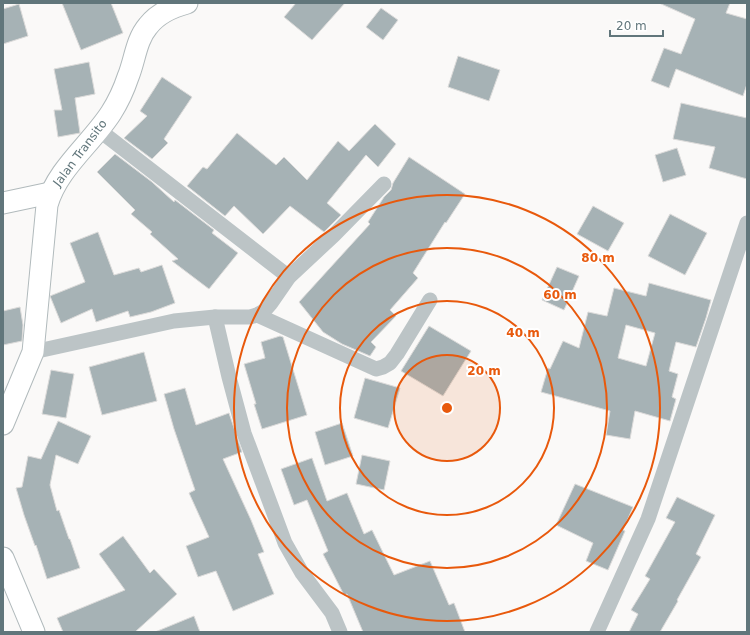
<svg xmlns="http://www.w3.org/2000/svg" width="750" height="635" font-family="'DejaVu Sans',sans-serif">
<style>
.building{fill:#a6b2b5;stroke:#dcdbda;fill-rule:evenodd}
.lines{fill:none;stroke-linecap:round;stroke-linejoin:round}
.secondary-casing{stroke:#b1babc;stroke-width:23}
.street{stroke:#bcc4c6;stroke-width:15}
.secondary{stroke:#fff;stroke-width:21}
.ring{fill:none;stroke:#e8590c;stroke-width:2}
.labels{text-anchor:middle;stroke-width:4;stroke-linejoin:round;paint-order:stroke}
.street-label{font-size:12px;fill:#61767b;stroke:#fff}
.centre{fill:#e8590c;stroke:#fff;stroke-width:2}
.ring-label{font-size:12px;text-anchor:middle;font-weight:bold;fill:#e8590c;stroke:#fff;stroke-width:4;stroke-linejoin:round;paint-order:stroke}
</style>
<rect width="100%" height="100%" fill="#faf9f8"/>
<g class="building">
<path d="M62,3h49l12,30 -42,17z"/>
<path d="M296,3h49l-33,37 -28,-23z"/>
<path d="M659,3h71l-4,10 21,6v65l-4,12 -67,-27 -7,19 -18,-7 13,-33 17,6 14,-35z"/>
<path d="M19,4l9,32 -25,8v-35z"/>
<path d="M381,8l17,12 -15,20 -17,-13z"/>
<path d="M458,56l42,14 -11,31 -41,-14z"/>
<path d="M89,62l6,32 -20,4 5,35 -22,4 -4,-27h8l-8,-41z"/>
<path d="M162,77l30,20 -28,42 4,4 -16,16 -28,-21 23,-22 -7,-5z"/>
<path d="M681,103l66,15v61l-38,-11 6,-21 -42,-8z"/>
<path d="M375,124l21,20 -18,23 -12,-12 -39,48 14,12 -17,17 -34,-26 -27,28 -29,-28 -9,10 -38,-30 16,-19 4,2 30,-36 39,32 8,-8 23,23 31,-39 11,10z"/>
<path d="M677,148l9,27 -23,7 -8,-27z"/>
<path d="M115,154l37,28 22,20 1,-2 39,30 -2,3 26,20 -29,36 -37,-28 6,-2 -28,-25 2,-2 -21,-18 4,-4 -38,-38z"/>
<path d="M409,157l56,37 -19,29 -1,-1 -32,51 5,5 -28,32 6,6 -25,26 5,5 -6,9 -28,-12 -19,-12 -24,-30 71,-78 -2,-2 16,-25 7,-7 2,-7z"/>
<path d="M593,206l31,17 -16,28 -31,-17z"/>
<path d="M670,214l37,19 -22,42 -37,-19z"/>
<path d="M98,232l16,43 25,-7 2,4 21,-7 13,38 -24,9 -21,5 -2,-6 -32,11 -4,-13 -31,14 -11,-27 35,-14 -15,-39z"/>
<path d="M557,267l22,9 -15,34 -22,-10z"/>
<path d="M649,283l62,17 -5,18 -10,29 -20,-5 -7,29 9,3 -6,23 4,2 -6,22 -35,-10 -5,28 -24,-4 4,-24 -69,-19 7,-24 2,1 13,-28 16,7 9,-36 19,4 7,-28 32,8zM626,325l29,8 -9,33 -28,-8z"/>
<path d="M20,307l3,18 -1,16 -19,4v-34z"/>
<path d="M429,326l42,25 -28,45 -42,-25z"/>
<path d="M280,336l3,1 24,78 -45,14 -8,-25h2l-12,-40 21,-6 -4,-16z"/>
<path d="M144,352l13,49 -55,14 -13,-48z"/>
<path d="M51,370l23,4 -8,44 -24,-4z"/>
<path d="M365,378l35,10 -12,40 -34,-10z"/>
<path d="M185,388l11,37 33,-12 13,39 -19,7 28,61 13,32 -6,2 16,40 -41,17 -17,-40 -18,6 -12,-31 23,-9 -20,-44 6,-3 -21,-61 -10,-35z"/>
<path d="M58,421l33,15 -13,28 -22,-9 -6,30 7,26 2,-1 10,29h1l10,29 -33,11 -11,-34 -1,1 -11,-31 -8,-27 6,-1 6,-31 13,3z"/>
<path d="M342,423l11,33 -28,9 -10,-33z"/>
<path d="M362,455l28,6 -6,29 -28,-6z"/>
<path d="M312,458l15,43 20,-8 17,41 8,-4 22,45 36,-14 19,44 5,-2 11,29h-102l-16,-38 -3,1 -21,-41 5,-3 -21,-51 -13,5 -13,-36z"/>
<path d="M575,484l58,23 -10,23 2,1 -17,39 -22,-9 7,-18 -37,-18z"/>
<path d="M677,497l38,18 -19,39 5,3 -24,43 1,1 -18,31h-31l9,-18 -7,-4 19,-31 -5,-3 30,-54 -9,-4z"/>
<path d="M123,536l27,37 4,-4 23,25 -42,38h-72l-6,-14 68,-28 -26,-36z"/>
<path d="M194,616l6,16h-45z"/>
</g>
<g class="lines">
<defs>
<g id="secondary">
<path d="M3,203l47,-10"/>
<path d="M3,424l30,-72 14,-147c10,-36 44,-61 64,-92 7,-11 13,-24 17,-36 7,-17 8,-37 20,-51 10,-13 24,-19 39,-23"/>
<path d="M3,558l31,74"/>
</g>
</defs>
<use href="#secondary" class="secondary-casing"/>
<g class="street">
<path d="M99,130l190,147"/>
<path d="M257,315l7,-4 7,-8 18,-26 45,-42 50,-51"/>
<path d="M215,317l14,60 15,56 41,110 17,30 30,40 8,19"/>
<path d="M33,352l141,-31 41,-4h35l7,-2 119,54 7,-2 7,-4 7,-9 33,-54"/>
<path d="M597,632l51,-113 99,-296"/>
</g>
<use href="#secondary" class="secondary"/>
</g>
<circle cx="447" cy="408" r="53" fill="#e8590c" fill-opacity=".12"/>
<g class="ring">
<circle cx="447" cy="408" r="53"/>
<circle cx="447" cy="408" r="107"/>
<circle cx="447" cy="408" r="160"/>
<circle cx="447" cy="408" r="213"/>
</g>
<g class="labels">
<g class="street-label">
<text transform="translate(80 153) rotate(-53)" y="4">Jalan Transito</text>
</g>
</g>
<circle cx="447" cy="408" r="6" class="centre"/>
<g class="ring-label">
<text x="598" y="262">80 m</text>
<text x="560" y="299">60 m</text>
<text x="523" y="337">40 m</text>
<text x="484" y="375">20 m</text>
</g>
<rect width="750" height="635" fill="none" stroke="#61767b" stroke-width="8"/>
<path d="M610 30v6h53v-6" fill="none" stroke="#61767b" stroke-width="2"/>
<text x="616" y="30" font-size="12" fill="#61767b" stroke="#ffffff" stroke-width="3" paint-order="stroke">20 m</text>
</svg>
